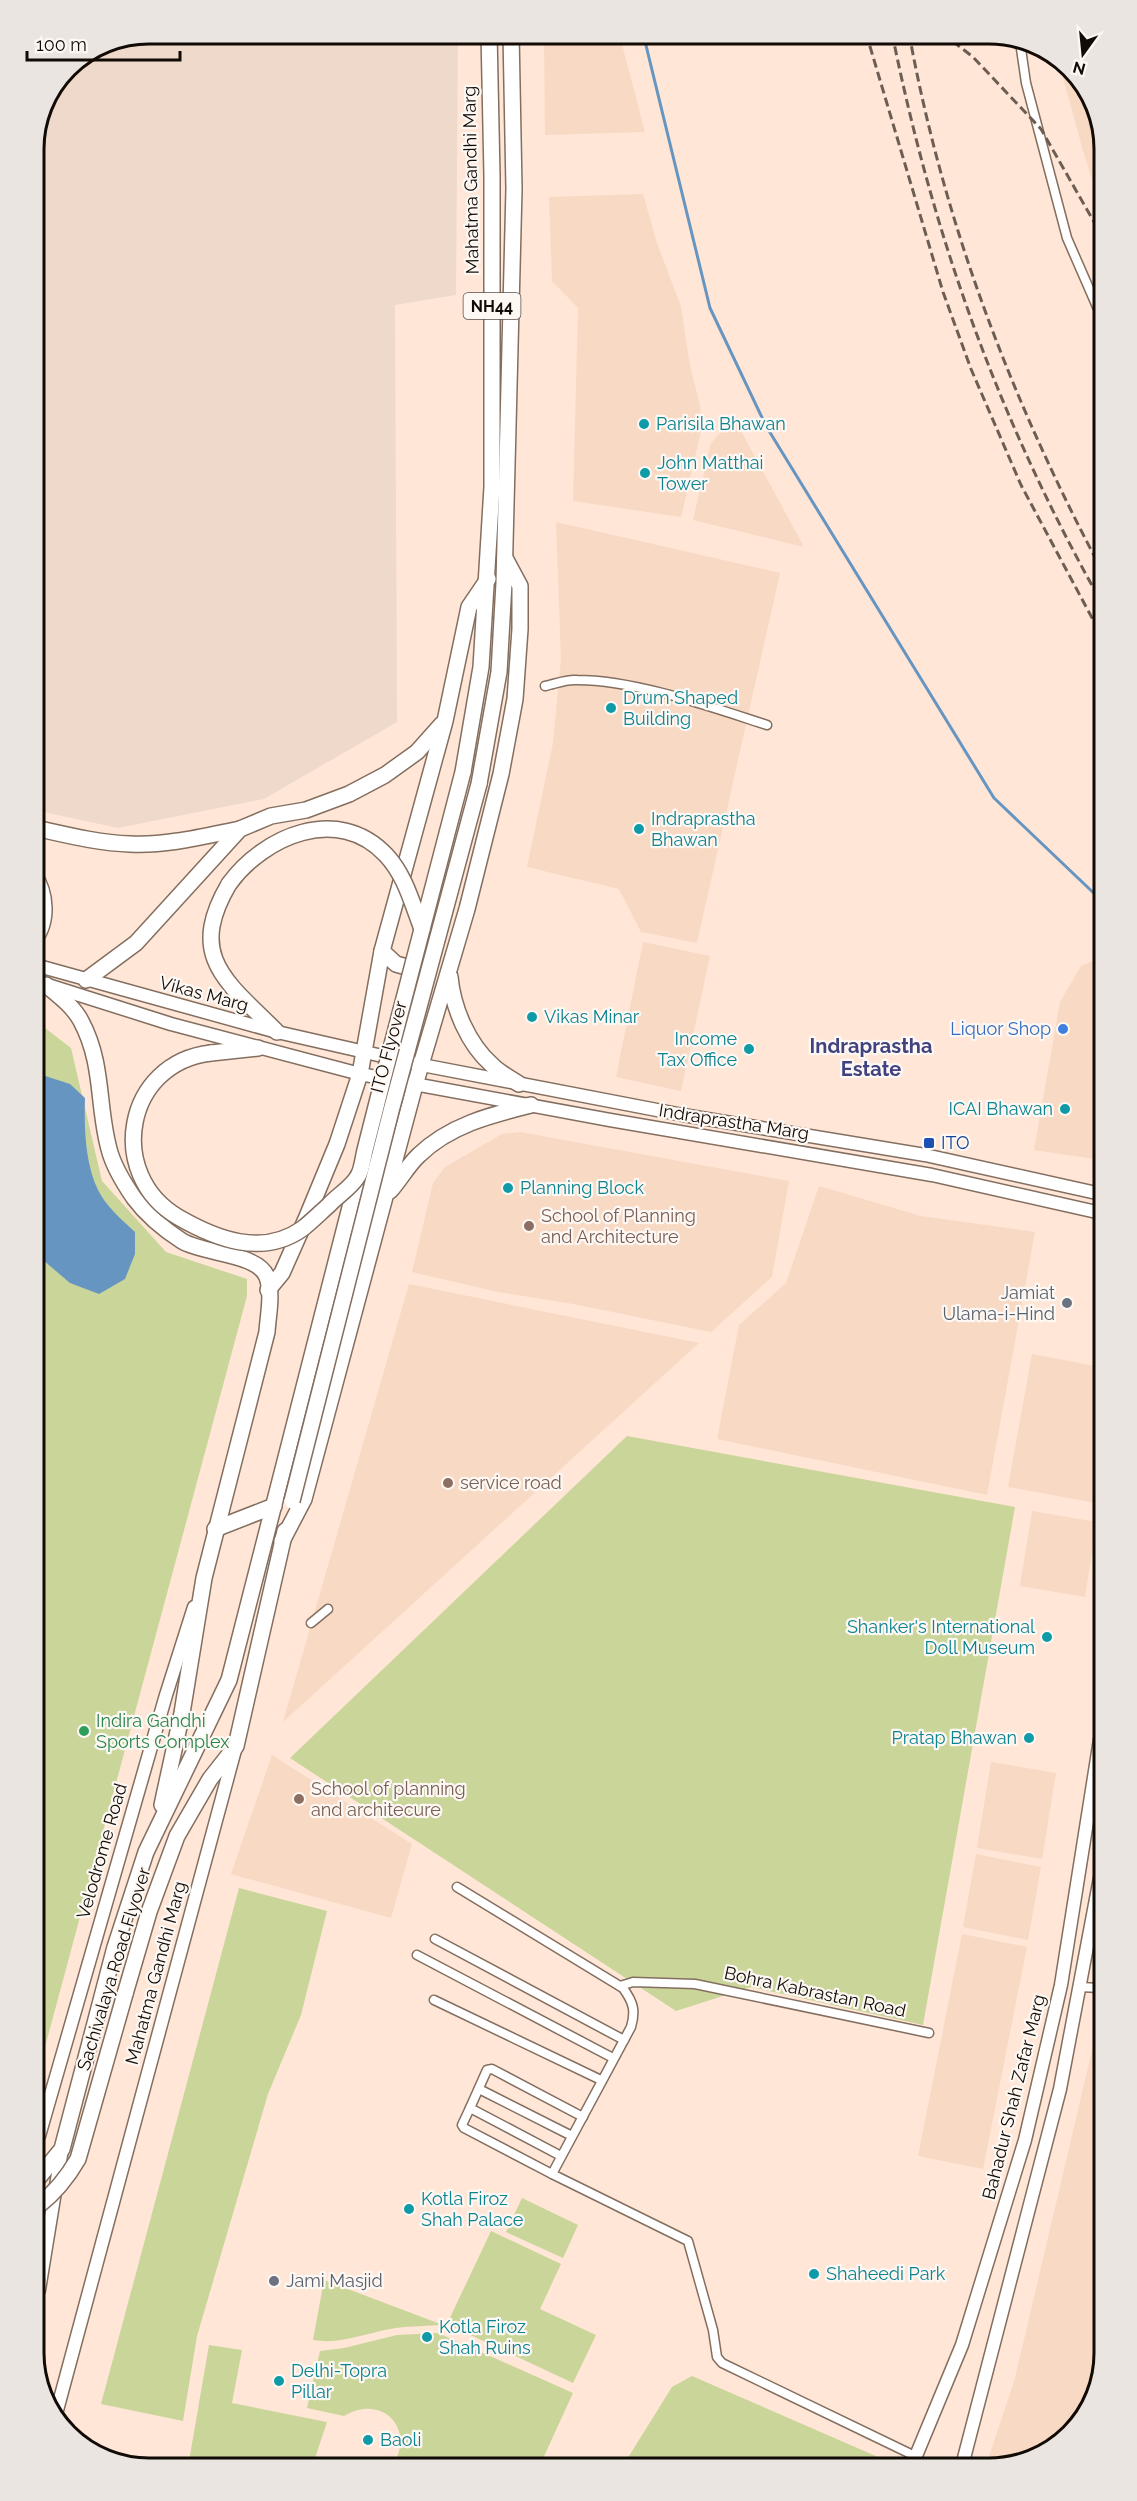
<svg xmlns="http://www.w3.org/2000/svg" width="1137" height="2501" font-family="Raleway,sans-serif">
<style>
.built{fill:#f8d9c4}
.industrial{fill:#eed9cb}
.green{fill:#cad59a}
.water{fill:#6795c2}
.lines{fill:none;stroke-linecap:round;stroke-linejoin:round}
.stream{stroke:#6795c2;stroke-width:3}
.street-casing{stroke:#836e5f;stroke-width:11}
.secondary-casing{stroke:#836e5f;stroke-width:15}
.highway-casing{stroke:#836e5f;stroke-width:18}
.street{stroke:#fff;stroke-width:8}
.secondary{stroke:#fff;stroke-width:12}
.highway{stroke:#fff;stroke-width:15}
.rail{stroke:#6c5e55;stroke-width:3;stroke-dasharray:9 4.5;stroke-linecap:butt}
.highway-bridge-casing{stroke:#836e5f;stroke-width:18;stroke-linecap:butt}
.highway-bridge{stroke:#fff;stroke-width:15}
.culture-dot{fill:#0f9aa8;stroke:#fdf8f4;stroke-width:2}
.shop-dot{fill:#3f7fe0;stroke:#fdf8f4;stroke-width:2}
.transit-dot{fill:#1a4fb4;stroke:#fdf8f4;stroke-width:2}
.education-dot{fill:#8d6e63;stroke:#fdf8f4;stroke-width:2}
.worship-dot{fill:#6b7280;stroke:#fdf8f4;stroke-width:2}
.leisure-dot{fill:#2e9e5b;stroke:#fdf8f4;stroke-width:2}
.labels{text-anchor:middle;stroke-width:4.5;stroke-linejoin:round;paint-order:stroke}
.shield{fill:#fdf8f4;stroke:#58514d;stroke-width:1.5}
.shield-label{font-size:16px;font-weight:bold;fill:#110a05}
.street-label{font-size:18px;fill:#110a05;stroke:#fdf8f4}
.culture-label{font-size:18px;fill:#0d838f;stroke:#fdf8f4;text-anchor:start}
.shop-label{font-size:18px;fill:#366cbe;stroke:#fdf8f4;text-anchor:end}
.transit-label{font-size:18px;fill:#164399;stroke:#fdf8f4;text-anchor:start}
.education-label{font-size:18px;fill:#785e54;stroke:#fdf8f4;text-anchor:start}
.worship-label{font-size:18px;fill:#5b616d;stroke:#fdf8f4;text-anchor:end}
.leisure-label{font-size:18px;fill:#27864d;stroke:#fdf8f4;text-anchor:start}
.neighbourhood-label{font-size:20px;font-weight:bold;fill:#414380;stroke:#fdf8f4}
.rim{fill:none;stroke:#110a05;stroke-width:3}
</style>
<rect width="100%" height="100%" fill="#ffe6d6"/>
<g class="built">
<path d="M544,33h75l26,99 -100,3z"/>
<path d="M1057,56l41,55v88l-16,-52z"/>
<path d="M643,194l14,49 24,64 9,59 10,39 1,26 -20,86 -108,-16 5,-193 -26,-27 -3,-84z"/>
<path d="M734,418l70,129 -111,-27 18,-77z"/>
<path d="M556,522l224,51 -83,370 -56,-11 -22,-43 -92,-22 26,-124 8,-84z"/>
<path d="M643,942l67,14 -29,135 -65,-14z"/>
<path d="M1100,958l1,202 -67,-10 26,-148 21,-36z"/>
<path d="M520,1132l269,49 -17,96 -61,55 -138,-28 -75,-12 -86,-20 21,-89 12,-16 57,-33z"/>
<path d="M819,1186l102,30 114,16 -48,263 -270,-56 22,-114 47,-42z"/>
<path d="M409,1284l290,59 -416,379z"/>
<path d="M1032,1354l69,13 1,137 -94,-17z"/>
<path d="M1032,1511l65,11 -12,75 -65,-11z"/>
<path d="M272,1755l140,89 -21,74 -160,-44z"/>
<path d="M991,1762l65,11 -14,86 -65,-11z"/>
<path d="M976,1854l65,13 -13,73 -65,-13z"/>
<path d="M962,1934l65,13 -44,222 -65,-13z"/>
<path d="M1099,2021l4,1 1,331 -20,64 -58,45h-39l28,-84z"/>
</g>
<path class="industrial" d="M149,33h309l-2,262 -61,10 2,417 -133,77 -146,29 -83,-18 -2,-669 34,-74 38,-25z"/>
<g class="green">
<path d="M36,1021l35,27 31,133 64,71 81,27v17l-209,777z"/>
<path d="M627,1436l388,71 -92,518 -172,-38 -75,24 -386,-253z"/>
<path d="M239,1888l88,23 -26,104 -33,79 -71,242 -14,85 -82,-17z"/>
<path d="M522,2198l56,27 -15,33 -57,-26z"/>
<path d="M491,2231l70,33 -21,45 56,26 -23,48 -126,-59z"/>
<path d="M324,2280l119,45c-16,1 -32,1 -47,3 -28,4 -54,17 -83,12z"/>
<path d="M438,2333l135,60 -33,72 -148,1c25,-37 -10,-73 -48,-50l-37,-8 13,-57 24,-3 53,-13z"/>
<path d="M209,2345l33,5 -10,53 95,19 -15,45h-124z"/>
<path d="M692,2376l193,84 -1,3 -260,1 48,-77z"/>
</g>
<path class="water" d="M36,1073l34,11 15,14c-1,29 0,65 13,92 7,15 24,30 37,42v22l-10,25 -26,15 -29,-11 -34,-29z"/>
<g class="lines">
<path class="stream" d="M643,33l67,275 56,118 228,372 106,101"/>
<defs>
<g id="street">
<path d="M1020,42l6,41 41,155 31,71"/>
<path d="M545,686c10,-2 21,-7 32,-6 58,0 134,27 190,45"/>
<path d="M311,1623l17,-14"/>
<path d="M457,1887l166,101c10,14 13,22 8,39l-79,147 136,67 25,89 4,27 5,6 193,93"/>
<path d="M435,1939l189,101"/>
<path d="M417,1955l196,103"/>
<path d="M620,1986l13,-4 62,2 234,49"/>
<path d="M1078,1987l25,1"/>
<path d="M434,2000l167,80"/>
<path d="M479,2089l93,47"/>
<path d="M470,2108l-8,17 2,3 88,46"/>
<path d="M1103,2139l-3,19 3,1"/>
<path d="M561,2156l-91,-48 17,-38 5,-1 91,48"/>
</g>
<g id="secondary">
<path d="M35,874c13,19 15,48 0,67"/>
<path d="M35,965l242,67 145,33 261,50 242,40 176,39"/>
<path d="M35,981l136,43 189,50 250,46 322,55 169,38"/>
<path d="M39,2136l127,-441 28,-88"/>
<path d="M39,2290l23,-141"/>
<path d="M56,2414l179,-664"/>
<path d="M963,2462l97,-373 43,-227"/>
<path d="M913,2463l49,-118 63,-205 36,-155 41,-258"/>
</g>
<g id="highway">
<path d="M463,772l18,-105 11,-180v-311l-3,-143"/>
<path d="M479,784l20,-112 5,-89 10,-394 -3,-156"/>
<path d="M35,828c32,7 63,15 95,16 36,2 75,-8 110,-15"/>
<path d="M229,884c-43,73 -2,98 48,148"/>
<path d="M382,951l14,13 28,8"/>
<path d="M450,977c3,31 18,67 42,88 8,8 18,13 27,19"/>
<path d="M86,980l50,-37 104,-114 31,-13 35,-6 43,-16 36,-19 32,-23 25,-28"/>
<path d="M46,985c12,10 27,21 35,36 23,43 16,84 28,128 4,16 16,36 25,49 12,16 31,32 48,43 21,13 76,12 85,36 6,17 1,38 0,55l-63,246 -22,135 -20,92"/>
<path d="M211,1053l47,-5"/>
<path d="M390,1191c10,-11 18,-26 29,-36 31,-30 72,-40 112,-50"/>
<path d="M268,1290l14,-17 24,-54 31,-75 23,-70 22,-123 63,-230 24,-114 19,-28"/>
<path d="M215,1529l59,-23"/>
<path d="M282,1541l22,-42 111,-414 52,-176 34,-135 14,-75 5,-70v-43l-15,-28"/>
<path d="M125,1994l24,-82 28,-76 33,-57 26,-33 49,-215"/>
<path d="M39,2177l23,-28 53,-202 31,-95 83,-172 129,-504"/>
</g>
</defs>
<use href="#street" class="street-casing"/>
<use href="#secondary" class="secondary-casing"/>
<use href="#highway" class="highway-casing"/>
<use href="#street" class="street"/>
<use href="#secondary" class="secondary"/>
<use href="#highway" class="highway"/>
<g class="rail">
<path d="M866,33l77,259 28,77 50,116 78,146"/>
<path d="M892,33c41,203 106,385 207,565"/>
<path d="M909,33c34,187 101,364 190,532"/>
<path d="M942,33l31,24 68,72 57,100"/>
</g>
<defs>
<g id="highway-bridge">
<path d="M229,884c35,-48 109,-80 157,-29 19,20 26,48 36,74"/>
<path d="M211,1053c-87,10 -105,122 -33,164 38,22 84,40 124,12 9,-7 18,-16 27,-24 8,-9 23,-18 29,-29 4,-6 5,-18 7,-26 6,-24 12,-47 18,-71 26,-102 54,-205 80,-307"/>
<path d="M292,1501l99,-390 88,-327"/>
<path d="M39,2205c17,-13 28,-27 39,-46l47,-165"/>
</g>
</defs>
<use href="#highway-bridge" class="highway-bridge-casing"/>
<use href="#highway-bridge" class="highway-bridge"/>
</g>
<g class="culture-dot">
<circle cx="644" cy="424" r="6"/>
<circle cx="645" cy="473" r="6"/>
<circle cx="611" cy="708" r="6"/>
<circle cx="639" cy="829" r="6"/>
<circle cx="532" cy="1017" r="6"/>
<circle cx="749" cy="1049" r="6"/>
<circle cx="1065" cy="1109" r="6"/>
<circle cx="508" cy="1188" r="6"/>
<circle cx="1047" cy="1637" r="6"/>
<circle cx="1029" cy="1738" r="6"/>
<circle cx="409" cy="2209" r="6"/>
<circle cx="814" cy="2274" r="6"/>
<circle cx="427" cy="2337" r="6"/>
<circle cx="279" cy="2381" r="6"/>
<circle cx="368" cy="2440" r="6"/>
</g>
<circle class="shop-dot" cx="1063" cy="1029" r="6"/>
<rect class="transit-dot" x="923" y="1137" width="12" height="12" rx="3"/>
<g class="education-dot">
<circle cx="529" cy="1226" r="6"/>
<circle cx="448" cy="1483" r="6"/>
<circle cx="299" cy="1799" r="6"/>
</g>
<g class="worship-dot">
<circle cx="1067" cy="1303" r="6"/>
<circle cx="274" cy="2281" r="6"/>
</g>
<circle class="leisure-dot" cx="84" cy="1731" r="6"/>
<g class="labels">
<rect class="shield" x="463.5" y="293" width="57" height="26" rx="4.5"/>
<g class="shield-label">
<text x="492" y="312">NH44</text>
</g>
<g class="street-label">
<text transform="translate(471 180) rotate(-91)" y="6">Mahatma Gandhi Marg</text>
<text transform="translate(204 994) rotate(15)" y="6">Vikas Marg</text>
<text transform="translate(389 1047) rotate(-75)" y="6">ITO Flyover</text>
<text transform="translate(734 1122) rotate(9)" y="6">Indraprastha Marg</text>
<text transform="translate(102 1851) rotate(-74)" y="6">Velodrome Road</text>
<text transform="translate(114 1969) rotate(-73)" y="6">Sachivalaya Road Flyover</text>
<text transform="translate(156 1973) rotate(-75)" y="6">Mahatma Gandhi Marg</text>
<text transform="translate(815 1992) rotate(12)" y="6">Bohra Kabrastan Road</text>
<text transform="translate(1014 2097) rotate(-76)" y="6">Bahadur Shah Zafar Marg</text>
</g>
<g class="culture-label">
<text x="656" y="430">Parisila Bhawan</text>
<text x="657" y="469">John Matthai<tspan x="657" dy="21">Tower</tspan></text>
<text x="623" y="704">Drum Shaped<tspan x="623" dy="21">Building</tspan></text>
<text x="651" y="825">Indraprastha<tspan x="651" dy="21">Bhawan</tspan></text>
<text x="544" y="1023">Vikas Minar</text>
<text x="737" y="1045" text-anchor="end">Income<tspan x="737" dy="21">Tax Office</tspan></text>
<text x="1053" y="1115" text-anchor="end">ICAI Bhawan</text>
<text x="520" y="1194">Planning Block</text>
<text x="1035" y="1633" text-anchor="end">Shanker's International<tspan x="1035" dy="21">Doll Museum</tspan></text>
<text x="1017" y="1744" text-anchor="end">Pratap Bhawan</text>
<text x="421" y="2205">Kotla Firoz<tspan x="421" dy="21">Shah Palace</tspan></text>
<text x="826" y="2280">Shaheedi Park</text>
<text x="439" y="2333">Kotla Firoz<tspan x="439" dy="21">Shah Ruins</tspan></text>
<text x="291" y="2377">Delhi-Topra<tspan x="291" dy="21">Pillar</tspan></text>
<text x="380" y="2446">Baoli</text>
</g>
<g class="shop-label">
<text x="1051" y="1035">Liquor Shop</text>
</g>
<g class="transit-label">
<text x="941" y="1149">ITO</text>
</g>
<g class="education-label">
<text x="541" y="1222">School of Planning<tspan x="541" dy="21">and Architecture</tspan></text>
<text x="460" y="1489">service road</text>
<text x="311" y="1795">School of planning<tspan x="311" dy="21">and architecure</tspan></text>
</g>
<g class="worship-label">
<text x="1055" y="1299">Jamiat<tspan x="1055" dy="21">Ulama-i-Hind</tspan></text>
<text x="286" y="2287" text-anchor="start">Jami Masjid</text>
</g>
<g class="leisure-label">
<text x="96" y="1727">Indira Gandhi<tspan x="96" dy="21">Sports Complex</tspan></text>
</g>
<g class="neighbourhood-label">
<text x="871" y="1053">Indraprastha<tspan x="871" dy="23">Estate</tspan></text>
</g>
</g>
<path d="M0 0H1137V2501H0ZM149 44H989A105 105 0 0 1 1094 149V2353A105 105 0 0 1 989 2458H149A105 105 0 0 1 44 2353V149A105 105 0 0 1 149 44Z" fill="#eae5e1" fill-rule="evenodd"/>
<path class="rim" d="M149 44H989A105 105 0 0 1 1094 149V2353A105 105 0 0 1 989 2458H149A105 105 0 0 1 44 2353V149A105 105 0 0 1 149 44Z"/>
<g transform="translate(1083 54) rotate(195)" stroke="#fdf8f4" stroke-width="4.5" paint-order="stroke">
<path d="M0-4.5L10 22L0 15L-10 22Z" fill="#110a05"/>
<text y="-9" font-size="16" font-weight="bold" text-anchor="middle" fill="#110a05">N</text>
</g>
<path d="M27 51v9h153v-9" fill="none" stroke="#110a05" stroke-width="3"/>
<text x="36" y="51" font-size="18" fill="#110a05" stroke="#fdf8f4" stroke-width="4.5" paint-order="stroke">100 m</text>
</svg>
